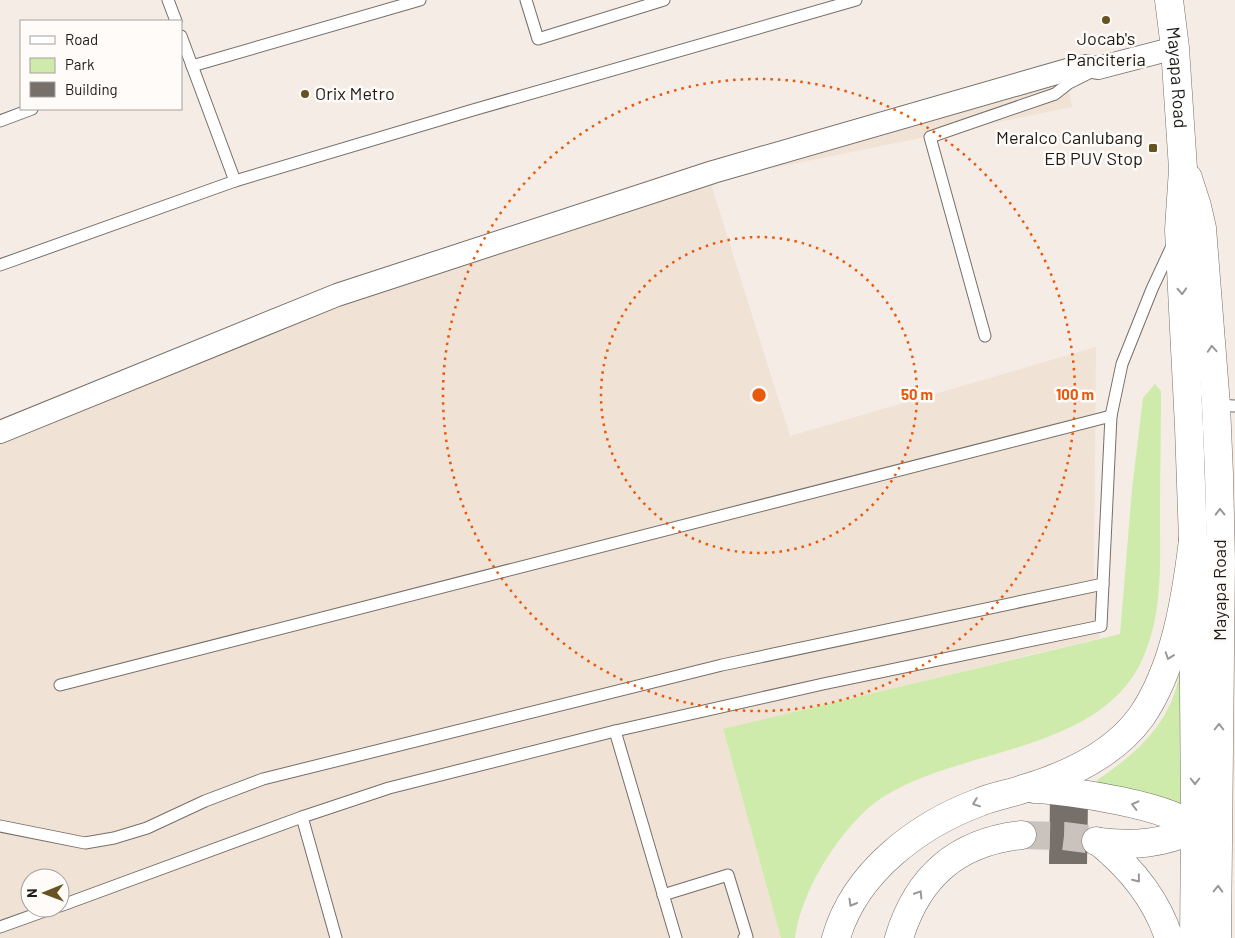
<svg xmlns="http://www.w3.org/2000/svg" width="1235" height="938" font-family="Barlow,sans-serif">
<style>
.built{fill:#f0e2d5;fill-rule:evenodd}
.green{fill:#cfebab}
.building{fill:#776f69}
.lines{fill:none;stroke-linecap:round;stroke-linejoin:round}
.motorway-tunnel{stroke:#cac2bd;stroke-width:28;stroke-dasharray:28 14;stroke-linecap:butt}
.service-casing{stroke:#766f69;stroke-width:13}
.minor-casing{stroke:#766f69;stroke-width:24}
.secondary-casing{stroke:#766f69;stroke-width:29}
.motorway-casing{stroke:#766f69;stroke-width:29}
.service{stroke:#fff;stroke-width:11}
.minor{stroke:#fff;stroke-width:22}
.secondary{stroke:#fff;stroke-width:28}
.motorway{stroke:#fff;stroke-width:28}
.oneway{stroke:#9a9897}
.ring{fill:none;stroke:#e8590c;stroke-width:2.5;stroke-dasharray:2.5 5}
.poi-dot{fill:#665321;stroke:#fefbf8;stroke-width:2}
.labels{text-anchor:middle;stroke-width:5;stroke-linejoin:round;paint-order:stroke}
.poi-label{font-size:18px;fill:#1e1b18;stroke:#fefbf8}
.street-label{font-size:18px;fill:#1e1b18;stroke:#fefbf8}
.centre{fill:#e8590c;stroke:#fefbf8;stroke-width:2.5}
.ring-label{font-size:15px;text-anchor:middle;font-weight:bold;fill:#e8590c;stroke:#fefbf8;stroke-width:5;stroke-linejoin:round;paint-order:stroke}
</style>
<rect width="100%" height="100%" fill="#f5ece6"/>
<path class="built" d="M1065,65l7,42 -362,74 80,255 306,-89 -2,221 6,70 -377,92 58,208h-781v-512l268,-112zM30,878h30v30h-30z"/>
<g class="green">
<path d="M1155,384l6,7c0,42 -1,83 -1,125 0,48 3,97 -17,142 -42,95 -181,89 -260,139 -22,14 -41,38 -56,61 -14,21 -29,54 -32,80h-14l-58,-209 397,-95 12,-145 11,-91z"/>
<path d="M1179,676l4,5 -2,124 -84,-21v-4c39,-26 73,-56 82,-104z"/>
</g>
<path class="building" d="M1050,799l38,1 -1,64h-38z"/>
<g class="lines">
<path class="motorway-tunnel" d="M1022,835l42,1 23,3"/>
<defs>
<g id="service">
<path d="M168,0l8,21"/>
<path d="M526,0l12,39 126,-39"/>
<path d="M192,66l228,-66"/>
<path d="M0,121l32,-12"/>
<path d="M235,181l238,-71 383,-110"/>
<path d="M0,265l235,-84 -54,-145"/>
<path d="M985,336l-55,-199 125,-43 14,-11 22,-11"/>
<path d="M1216,405l19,1"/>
<path d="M60,685l1051,-269"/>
<path d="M615,731l61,207"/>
<path d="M0,826l85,17 29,-5 33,-10 58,-27 58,-22 459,-114 381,-81"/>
<path d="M663,895l65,-20 19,62 -3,1"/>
<path d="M60,906l242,-89"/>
<path d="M0,927l53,-19"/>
<path d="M336,938l-34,-121 87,-29 226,-57 208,-47 278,-58 10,-210 11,-52 30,-75 21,-45"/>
</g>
<path id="minor" d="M0,432l337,-137 376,-123 361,-104 12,-2 12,2 77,-20"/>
<g id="secondary">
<path id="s1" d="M1169,0l6,48 8,121 -4,61 10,197 4,113 2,289 -1,109"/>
<path d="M1188,178l9,28 5,22 14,177 3,69 2,87 -4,377"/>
</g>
<g id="motorway">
<path d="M1034,789c32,1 142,17 161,40 -34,15 -60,17 -96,13"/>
<path d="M1096,841l3,1c32,26 57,56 70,96"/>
<path d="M836,938c19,-66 82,-113 144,-136 14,-6 29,-8 43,-13 44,-13 91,-35 118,-72 34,-49 45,-119 52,-177"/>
<path d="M899,938c19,-62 58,-96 123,-103"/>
</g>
</defs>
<use href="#service" class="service-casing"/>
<use href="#minor" class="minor-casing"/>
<use href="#secondary" class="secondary-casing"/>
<use href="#motorway" class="motorway-casing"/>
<use href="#service" class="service"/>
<use href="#minor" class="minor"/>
<use href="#secondary" class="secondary"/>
<use href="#motorway" class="motorway"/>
</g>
<defs><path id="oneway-chevron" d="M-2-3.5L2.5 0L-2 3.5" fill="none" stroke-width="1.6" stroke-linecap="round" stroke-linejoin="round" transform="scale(1.25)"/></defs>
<g class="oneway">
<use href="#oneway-chevron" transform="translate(1182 291) rotate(87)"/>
<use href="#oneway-chevron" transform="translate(1212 349) rotate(-94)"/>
<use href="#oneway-chevron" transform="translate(1220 512) rotate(-91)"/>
<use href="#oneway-chevron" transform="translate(1169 656) rotate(109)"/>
<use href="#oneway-chevron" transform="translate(1219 727) rotate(-90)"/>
<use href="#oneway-chevron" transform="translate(1195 781) rotate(90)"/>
<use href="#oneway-chevron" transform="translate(976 803) rotate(159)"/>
<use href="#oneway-chevron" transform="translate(1135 805) rotate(-166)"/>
<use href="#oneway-chevron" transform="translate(1137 879) rotate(51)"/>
<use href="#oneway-chevron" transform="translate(1218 889) rotate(-89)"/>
<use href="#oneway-chevron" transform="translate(919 894) rotate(-58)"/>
<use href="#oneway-chevron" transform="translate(852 903) rotate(120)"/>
</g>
<g class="ring">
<circle cx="759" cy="395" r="158"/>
<circle cx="759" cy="395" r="316"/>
</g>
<g class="poi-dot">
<circle cx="1106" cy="20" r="5"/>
<circle cx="305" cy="94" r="5"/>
<rect x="1148" y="143" width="10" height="10" rx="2.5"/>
</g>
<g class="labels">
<g class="poi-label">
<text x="1106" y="45">Jocab's<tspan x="1106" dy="21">Panciteria</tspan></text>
<text x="315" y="100" text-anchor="start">Orix Metro</text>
<text x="1143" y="144" text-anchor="end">Meralco Canlubang<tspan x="1143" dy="21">EB PUV Stop</tspan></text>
</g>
<g class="street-label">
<text dy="6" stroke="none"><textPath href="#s1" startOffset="78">Mayapa Road</textPath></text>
<text transform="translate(1220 590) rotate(-90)" y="6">Mayapa Road</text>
</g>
</g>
<circle cx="759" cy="395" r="8" class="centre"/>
<g class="ring-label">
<text x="917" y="400">50 m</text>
<text x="1075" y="400">100 m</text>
</g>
<rect x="20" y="20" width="162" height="90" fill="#fefbf8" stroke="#a4a19e"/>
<rect x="30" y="36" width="25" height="8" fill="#ffffff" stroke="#a4a19e"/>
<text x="65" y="45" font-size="15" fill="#1e1b18">Road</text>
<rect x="30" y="58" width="25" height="15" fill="#cfebab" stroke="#a4a19e"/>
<text x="65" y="70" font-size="15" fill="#1e1b18">Park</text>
<rect x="30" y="82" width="25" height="15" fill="#776f69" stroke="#a4a19e"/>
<text x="65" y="95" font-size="15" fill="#1e1b18">Building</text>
<g transform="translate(45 893) rotate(269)"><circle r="24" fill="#fefbf8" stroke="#a4a19e"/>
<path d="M0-4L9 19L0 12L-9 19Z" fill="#665321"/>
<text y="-8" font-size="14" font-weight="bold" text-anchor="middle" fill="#1e1b18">N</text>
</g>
</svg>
